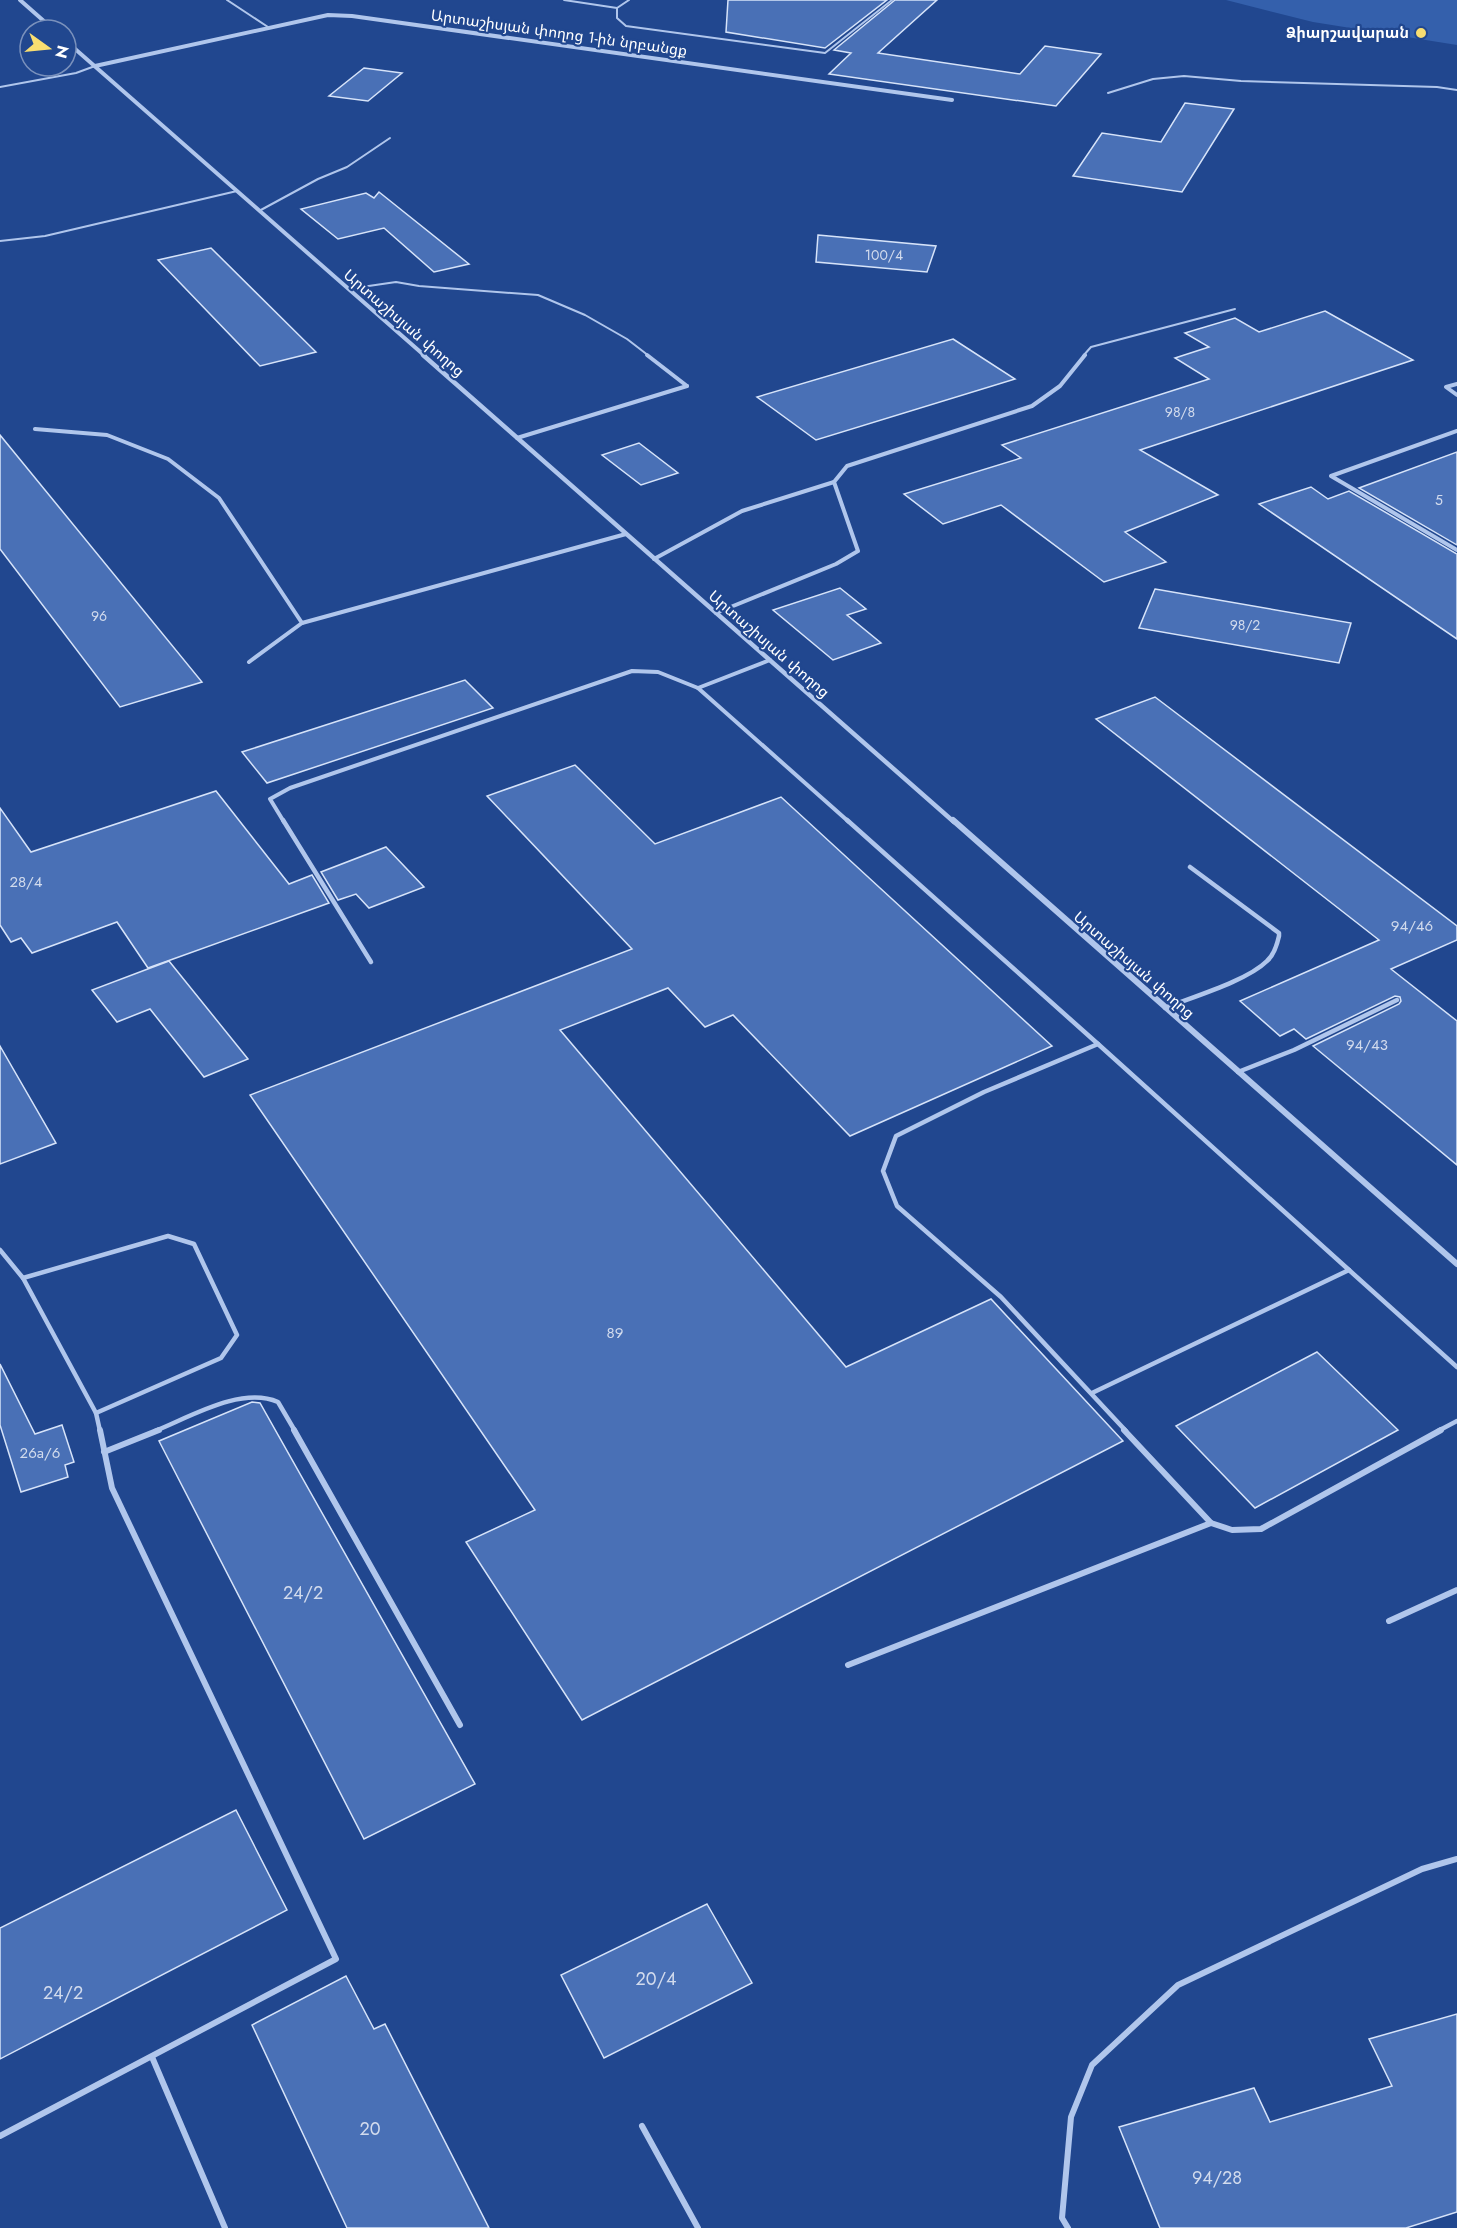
<svg xmlns="http://www.w3.org/2000/svg" width="1457" height="2228" font-family="Jost,'Noto Sans Armenian',sans-serif">
<style>
.green{fill:#3460ac}
.building{fill:#4970b6;stroke:#d6e3f9;stroke-width:1.5}
.lines{fill:none;stroke-linecap:round;stroke-linejoin:round}
.service-far3{stroke:#b0c6ec;stroke-width:2}
.service-far2{stroke:#b0c6ec;stroke-width:4}
.service-far1{stroke:#b0c6ec;stroke-width:4.5}
.service{stroke:#b0c6ec;stroke-width:6}
.minor-far2{stroke:#b0c6ec;stroke-width:4}
.minor-far1{stroke:#b0c6ec;stroke-width:4.5}
.minor{stroke:#b0c6ec;stroke-width:6}
.poi-dot{fill:#f9de71;stroke:#21478f;stroke-width:2}
.labels{text-anchor:middle;stroke-width:4.5;stroke-linejoin:round;paint-order:stroke}
.far-number-label{font-size:14px;fill:#d2dbed}
.far-street-label{font-size:15px;fill:#fff;stroke:#21478f}
.far-poi-label{font-size:15px;font-weight:bold;fill:#fff;stroke:#21478f;text-anchor:end}
.number-label{font-size:15px;fill:#d2dbed}
.near-number-label{font-size:18px;fill:#d2dbed}
</style>
<rect width="100%" height="100%" fill="#21478f"/>
<path class="green" d="M1226,0h231v45l-144,-23z"/>
<g class="building">
<path d="M728,0h159l-62,48 -99,-16z"/>
<path d="M895,0h42l-59,53 142,21 25,-28 56,8 -45,52 -227,-32 22,-21 -17,-3z"/>
<path d="M364,68l38,5 -34,28 -39,-5z"/>
<path d="M1185,103l49,6 -52,83 -109,-16 29,-43 59,9z"/>
<path d="M379,192l90,72 -35,8 -50,-44 -46,11 -37,-30 65,-16 8,5z"/>
<path d="M818,235l118,11 -9,26 -111,-10z"/>
<path d="M211,248l105,104 -56,14 -102,-106z"/>
<path d="M1325,311l88,49 -273,90 78,45 -93,37 41,30 -62,20 -103,-77 -58,19 -39,-30 117,-36 -19,-13 207,-66 -34,-21 34,-11 -24,-14 50,-15 24,14z"/>
<path d="M953,339l62,40 -199,61 -59,-43z"/>
<path d="M0,435l202,247 -82,25 -120,-158z"/>
<path d="M639,443l39,30 -37,12 -39,-30z"/>
<path d="M1457,452v93l-98,-57z"/>
<path d="M1311,487l17,12 21,-8 108,63v85l-198,-135z"/>
<path d="M840,588l26,21 -19,6 34,28 -48,17 -60,-50z"/>
<path d="M1155,589l196,34 -12,40 -200,-35z"/>
<path d="M465,680l28,28 -226,75 -25,-31z"/>
<path d="M1155,697l302,229v14l-66,29 66,52v144l-144,-119 86,-42 2,-3 -1,-4 -5,-1 -89,43 -12,-10 -14,7 -40,-35 139,-61 -283,-221z"/>
<path d="M575,765l80,79 126,-47 271,249 -202,90 -117,-121 -28,12 -37,-39 -108,42 286,337 145,-68 132,142 -541,279 -116,-178 69,-32 -285,-415 382,-146 -145,-153z"/>
<path d="M216,791l73,93 23,-9 17,28 -181,65 -31,-46 -85,31 -11,-15 -10,4 -11,-17v-117l31,44z"/>
<path d="M386,847l38,40 -55,21 -13,-14 -18,6 -17,-28z"/>
<path d="M169,961l79,98 -44,18 -54,-68 -33,13 -25,-32z"/>
<path d="M0,1046l56,97 -56,21z"/>
<path d="M1317,1352l81,78 -143,78 -79,-82z"/>
<path d="M0,1364l35,70 27,-9 12,37 -9,3 3,12 -47,15 -21,-67z"/>
<path d="M252,1402l8,1 215,381 -111,55 -205,-398z"/>
<path d="M236,1810l51,100 -287,149v-131z"/>
<path d="M707,1904l45,79 -148,75 -43,-83z"/>
<path d="M346,1976l28,53 11,-5 104,204h-142l-95,-203z"/>
<path d="M1457,2014v198l-51,16h-246l-41,-101 135,-39 16,34 122,-36 -23,-47z"/>
</g>
<g class="lines">
<g class="service-far3">
<path d="M227,0l41,27"/>
<path d="M564,0l53,8 12,-8"/>
<path d="M617,8v10l9,8 199,27 67,-53"/>
<path d="M0,87l76,-14 19,-7"/>
<path d="M1108,93l45,-14 31,-3 57,5 196,6 20,3"/>
<path d="M259,211l59,-32 29,-12 43,-29"/>
<path d="M0,241l45,-5 192,-45"/>
<path d="M348,289l48,-7 23,4 119,9 47,20 42,24 22,17"/>
<path d="M1083,356l8,-9 144,-38"/>
</g>
<g class="service-far2">
<path d="M647,355l40,31"/>
<path d="M1457,384l-11,3 11,8"/>
<path d="M35,429l72,6 61,24 51,39 83,125"/>
<path d="M1457,431l-126,45 126,74"/>
<path d="M517,438l170,-52"/>
<path d="M654,559l88,-48 92,-29"/>
<path d="M716,613l120,-49 22,-13 -24,-69 13,-16 185,-60 28,-20 25,-31"/>
<path d="M249,662l53,-39 324,-89"/>
<path d="M698,688l72,-28"/>
<path d="M284,822l-14,-23 20,-11 342,-117 26,1 40,16 151,134"/>
</g>
<g class="service-far1">
<path d="M283,820l88,142"/>
<path d="M847,820l251,224 -114,48 -88,44 -13,35 14,35 104,91 125,134"/>
<path d="M1165,1008c27,-11 82,-27 102,-47 7,-6 10,-16 12,-25v-3l-89,-66"/>
<path d="M1238,1072l56,-22 103,-50"/>
<path d="M0,1250l23,28 73,135 4,18"/>
<path d="M1349,1270l108,97"/>
<path d="M23,1278l145,-42 26,8 43,91 -16,23 -125,55"/>
<path d="M1092,1393l257,-123 -251,-226"/>
<path d="M155,1431c35,-14 86,-45 123,-29l17,29"/>
<path d="M1438,1431l19,-10"/>
</g>
<g class="service">
<path d="M294,1430l166,295"/>
<path d="M1124,1430l87,93 21,7 29,-1 180,-99"/>
<path d="M104,1452l55,-22"/>
<path d="M1389,1621l68,-31"/>
<path d="M848,1665l363,-142"/>
<path d="M152,2057l73,171"/>
<path d="M642,2126l56,102"/>
<path d="M0,2136l336,-177 -224,-471 -12,-58"/>
<path d="M1068,2228l-6,-10 9,-101 21,-52 86,-80 244,-116 35,-10"/>
</g>
<g class="minor-far2">
<path d="M20,0l34,30"/>
<path d="M66,41l359,315"/>
<path d="M95,66l233,-51 24,1 600,84"/>
</g>
<path class="minor-far1" d="M423,355l531,467"/>
<path class="minor" d="M953,820l504,444"/>
</g>
<circle class="poi-dot" cx="1421" cy="33" r="6"/>
<g class="labels">
<g class="far-number-label">
<text x="884" y="260">100/4</text>
<text x="1180" y="417">98/8</text>
<text x="1439" y="505">5</text>
<text x="99" y="621">96</text>
<text x="1245" y="630">98/2</text>
</g>
<g class="far-street-label">
<text transform="translate(559 33) rotate(8)" y="5">Արտաշիսյան փողոց 1-ին նրբանցք</text>
<text transform="translate(404 323) rotate(41)" y="5">Արտաշիսյան փողոց</text>
<text transform="translate(769 644) rotate(41)" y="5">Արտաշիսյան փողոց</text>
<text transform="translate(1134 965) rotate(41)" y="5">Արտաշիսյան փողոց</text>
</g>
<g class="far-poi-label">
<text x="1409" y="38">Ձիարշավարան</text>
</g>
<g class="number-label">
<text x="26" y="887">28/4</text>
<text x="1412" y="931">94/46</text>
<text x="1367" y="1050">94/43</text>
<text x="615" y="1338">89</text>
<text x="40" y="1458">26a/6</text>
</g>
<g class="near-number-label">
<text x="303" y="1599">24/2</text>
<text x="656" y="1985">20/4</text>
<text x="63" y="1999">24/2</text>
<text x="370" y="2135">20</text>
<text x="1217" y="2184">94/28</text>
</g>
</g>
<g transform="translate(48 48) rotate(105)"><circle r="28" fill="#21478f" stroke="#7a91bc" stroke-width="1.5"/>
<path d="M0-4.5L10 22L0 15L-10 22Z" fill="#f9de71"/>
<text y="-9" font-size="16" font-weight="bold" text-anchor="middle" fill="#ffffff">N</text>
</g>
</svg>
